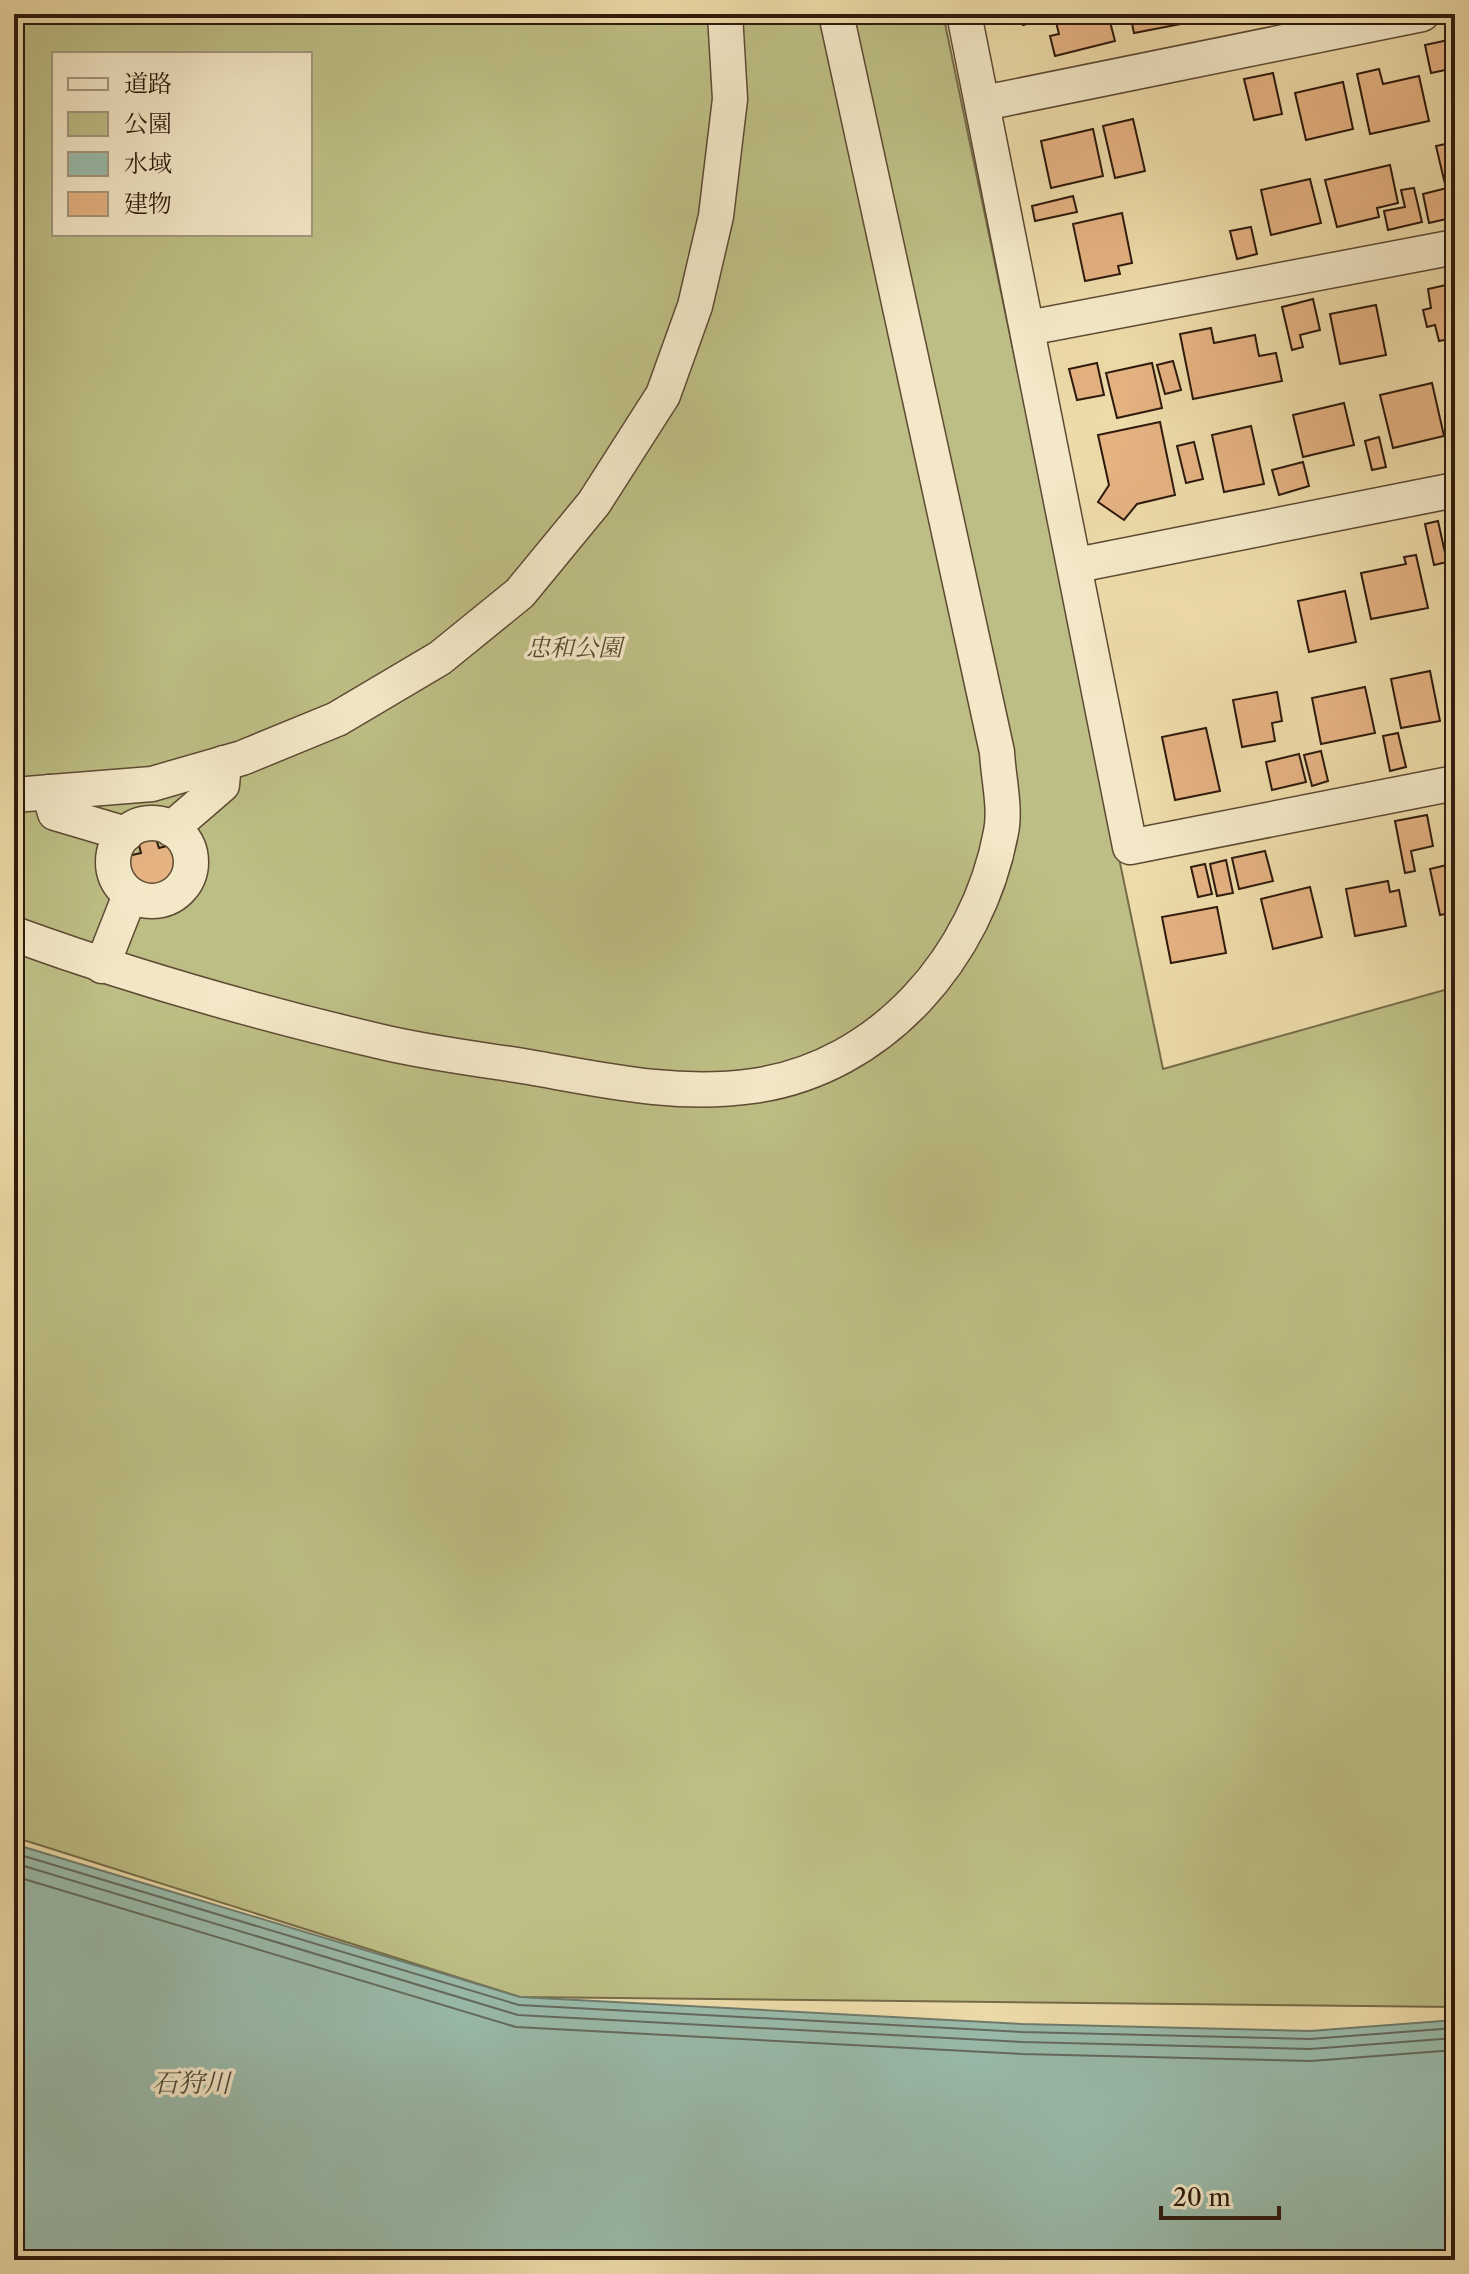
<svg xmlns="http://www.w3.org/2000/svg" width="1469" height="2274" font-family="'Libre Caslon Text','Noto Serif JP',serif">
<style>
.green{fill:#bdbe85;stroke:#766c48;stroke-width:2;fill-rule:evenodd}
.water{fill:#99bbab;stroke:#6e7b6b;stroke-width:2}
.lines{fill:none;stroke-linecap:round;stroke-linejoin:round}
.shore{stroke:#646a5c;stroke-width:2}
.building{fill:#e5b282;stroke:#2e1a0c;stroke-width:2}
.street-casing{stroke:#5e4a33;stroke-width:37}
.street{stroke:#f3e8c7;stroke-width:34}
.labels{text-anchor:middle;stroke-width:7;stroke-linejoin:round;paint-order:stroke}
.park-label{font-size:24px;font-style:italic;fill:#594b30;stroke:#f3e8c7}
.water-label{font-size:26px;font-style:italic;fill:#4e4a3c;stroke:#f3e8c7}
</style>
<rect width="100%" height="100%" fill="#eddba9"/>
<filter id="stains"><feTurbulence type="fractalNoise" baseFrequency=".0025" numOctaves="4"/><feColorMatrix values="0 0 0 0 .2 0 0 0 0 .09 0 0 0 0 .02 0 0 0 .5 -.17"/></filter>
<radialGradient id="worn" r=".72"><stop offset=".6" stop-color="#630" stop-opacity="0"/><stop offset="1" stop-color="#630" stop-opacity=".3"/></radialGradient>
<path class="green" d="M14,14h929l220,1055 292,-82v1020l-935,-10 -506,-160zM54,54h256v180h-256z"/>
<path class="water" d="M14,1844l506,153 502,27 288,7 145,-11v240h-1441z"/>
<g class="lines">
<g class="shore">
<path d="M14,1853l505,152 503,27 288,7 145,-11"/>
<path d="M14,1863l504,152 504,27 288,7 145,-11"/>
<path d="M14,1876l502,151 506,27 289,7 144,-11"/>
</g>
</g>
<g class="building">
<path d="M1020,14h29l1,4 -27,7z"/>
<path d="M1054,14h54l7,27 -60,15 -5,-20 9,-2z"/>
<path d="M1130,14h59l2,8 -57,11z"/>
<path d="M1453,39l2,29 -24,5 -6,-28z"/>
<path d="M1379,69l4,15 36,-8 10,45 -59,13 -13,-60z"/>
<path d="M1273,73l9,41 -28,6 -10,-41z"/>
<path d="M1343,82l10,47 -47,11 -11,-47z"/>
<path d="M1133,119l12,52 -30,7 -12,-52z"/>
<path d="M1093,129l10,47 -52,12 -10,-47z"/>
<path d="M1455,142v40l-10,2 -9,-38z"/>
<path d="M1390,165l8,38 -21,5 2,9 -42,10 -12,-47z"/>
<path d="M1310,179l11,44 -50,12 -10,-45z"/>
<path d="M1451,187l4,30 -26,6 -6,-29z"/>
<path d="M1414,188l8,34 -34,8 -4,-19 21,-4 -4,-17z"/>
<path d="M1073,196l4,16 -42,9 -3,-15z"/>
<path d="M1122,213l10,50 -14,3 2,8 -35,7 -12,-57z"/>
<path d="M1251,227l6,27 -20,5 -7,-28z"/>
<path d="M1455,283v55l-16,3 -4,-16 -8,2 -4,-17 8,-2 -3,-19z"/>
<path d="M1313,299l7,31 -20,5 3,12 -11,3 -10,-43z"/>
<path d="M1376,305l10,50 -46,9 -10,-50z"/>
<path d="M1211,328l3,15 41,-8 4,21 17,-3 6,28 -89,18 -13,-65z"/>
<path d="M1173,361l8,29 -16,4 -8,-29z"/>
<path d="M1097,363l7,32 -27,5 -8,-31z"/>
<path d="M1152,363l10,45 -45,10 -11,-45z"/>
<path d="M1432,383l12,53 -51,12 -13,-53z"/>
<path d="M1344,403l10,42 -51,12 -10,-42z"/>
<path d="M1160,422l15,73 -38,9 -13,16 -26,-18 11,-17 -11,-50z"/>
<path d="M1251,426l13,58 -40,8 -12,-57z"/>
<path d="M1379,437l7,30 -14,3 -7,-29z"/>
<path d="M1194,442l9,37 -17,4 -9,-37z"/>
<path d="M1303,462l6,24 -30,9 -7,-25z"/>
<path d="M1438,521l9,41 -13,3 -9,-41z"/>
<path d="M1416,555l12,53 -57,11 -10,-46 45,-9 -2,-7z"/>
<path d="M1345,591l11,51 -47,10 -11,-51z"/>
<path d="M1430,671l10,50 -39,7 -10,-49z"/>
<path d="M1365,687l10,46 -54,11 -9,-46z"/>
<path d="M1277,692l5,29 -10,2 3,18 -33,6 -9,-47z"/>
<path d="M1206,728l14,63 -45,9 -13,-63z"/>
<path d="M1398,733l8,34 -16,4 -7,-35z"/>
<path d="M1321,751l7,30 -16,5 -8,-31z"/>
<path d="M1299,754l7,28 -34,8 -6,-28z"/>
<path d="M1427,815l6,31 -22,5 4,20 -10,2 -10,-52z"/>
<path d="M154,833l5,15 20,-5 7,24 -20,23 -19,5 -22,-13 -6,-24 22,-5 -4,-16z"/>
<path d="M1265,851l8,30 -34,8 -7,-31z"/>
<path d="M1226,860l7,33 -16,3 -7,-32z"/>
<path d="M1455,863v49l-15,3 -10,-46z"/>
<path d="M1205,864l7,30 -14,3 -7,-30z"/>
<path d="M1388,881l2,11 9,-2 7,36 -51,10 -9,-47z"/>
<path d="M1310,887l12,50 -49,12 -12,-50z"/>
<path d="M1217,907l9,46 -55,10 -9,-46z"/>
</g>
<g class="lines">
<defs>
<g id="street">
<path d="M964,14l166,833 325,-64"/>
<path d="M984,103l438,-89"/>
<path d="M1028,328l427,-81"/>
<path d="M1077,565l378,-75"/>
<path d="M49,792l6,21 71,21"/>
<path d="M14,795l138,-11 90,-26 95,-39 103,-61 80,-65 74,-90 69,-108 32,-89 21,-90 14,-117 -5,-85"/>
<circle cx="152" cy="862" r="39"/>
<path d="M171,829l51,-44 2,-22"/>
<path d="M14,934c118,43 241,78 364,107 49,12 101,18 151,26 74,13 148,30 224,19 129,-18 225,-130 248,-254 5,-24 -3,-56 -4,-80l-161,-738"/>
<path d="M102,966l28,-71"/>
</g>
</defs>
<use href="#street" class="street-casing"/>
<use href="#street" class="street"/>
</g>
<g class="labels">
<g class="park-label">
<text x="574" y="656">忠和公園</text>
</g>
<g class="water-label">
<text x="191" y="2092">石狩川</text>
</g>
</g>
<rect width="1469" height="2274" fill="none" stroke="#eddba9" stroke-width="48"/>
<rect x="16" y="16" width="1437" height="2242" fill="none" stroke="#2e1a0c" stroke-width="4"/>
<rect x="24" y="24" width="1421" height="2226" fill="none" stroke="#2e1a0c" stroke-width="2"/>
<rect x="52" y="52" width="260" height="184" fill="#f3e8c7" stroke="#a4967c" stroke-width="2"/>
<rect x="68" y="78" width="40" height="12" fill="#f3e8c7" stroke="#a4967c" stroke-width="2"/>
<text x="124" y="92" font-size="24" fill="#2e1a0c">道路</text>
<rect x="68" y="112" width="40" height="24" fill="#bdbe85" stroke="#a4967c" stroke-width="2"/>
<text x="124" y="132" font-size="24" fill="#2e1a0c">公園</text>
<rect x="68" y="152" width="40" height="24" fill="#99bbab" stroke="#a4967c" stroke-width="2"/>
<text x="124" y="172" font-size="24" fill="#2e1a0c">水域</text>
<rect x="68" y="192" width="40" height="24" fill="#e5b282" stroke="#a4967c" stroke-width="2"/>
<text x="124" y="212" font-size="24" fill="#2e1a0c">建物</text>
<path d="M1161 2206v12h118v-12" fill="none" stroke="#2e1a0c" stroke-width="4"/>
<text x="1173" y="2206" font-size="24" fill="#2e1a0c" stroke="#f3e8c7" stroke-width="6" paint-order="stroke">20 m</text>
<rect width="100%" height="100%" filter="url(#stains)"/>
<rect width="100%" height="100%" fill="url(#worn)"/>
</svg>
